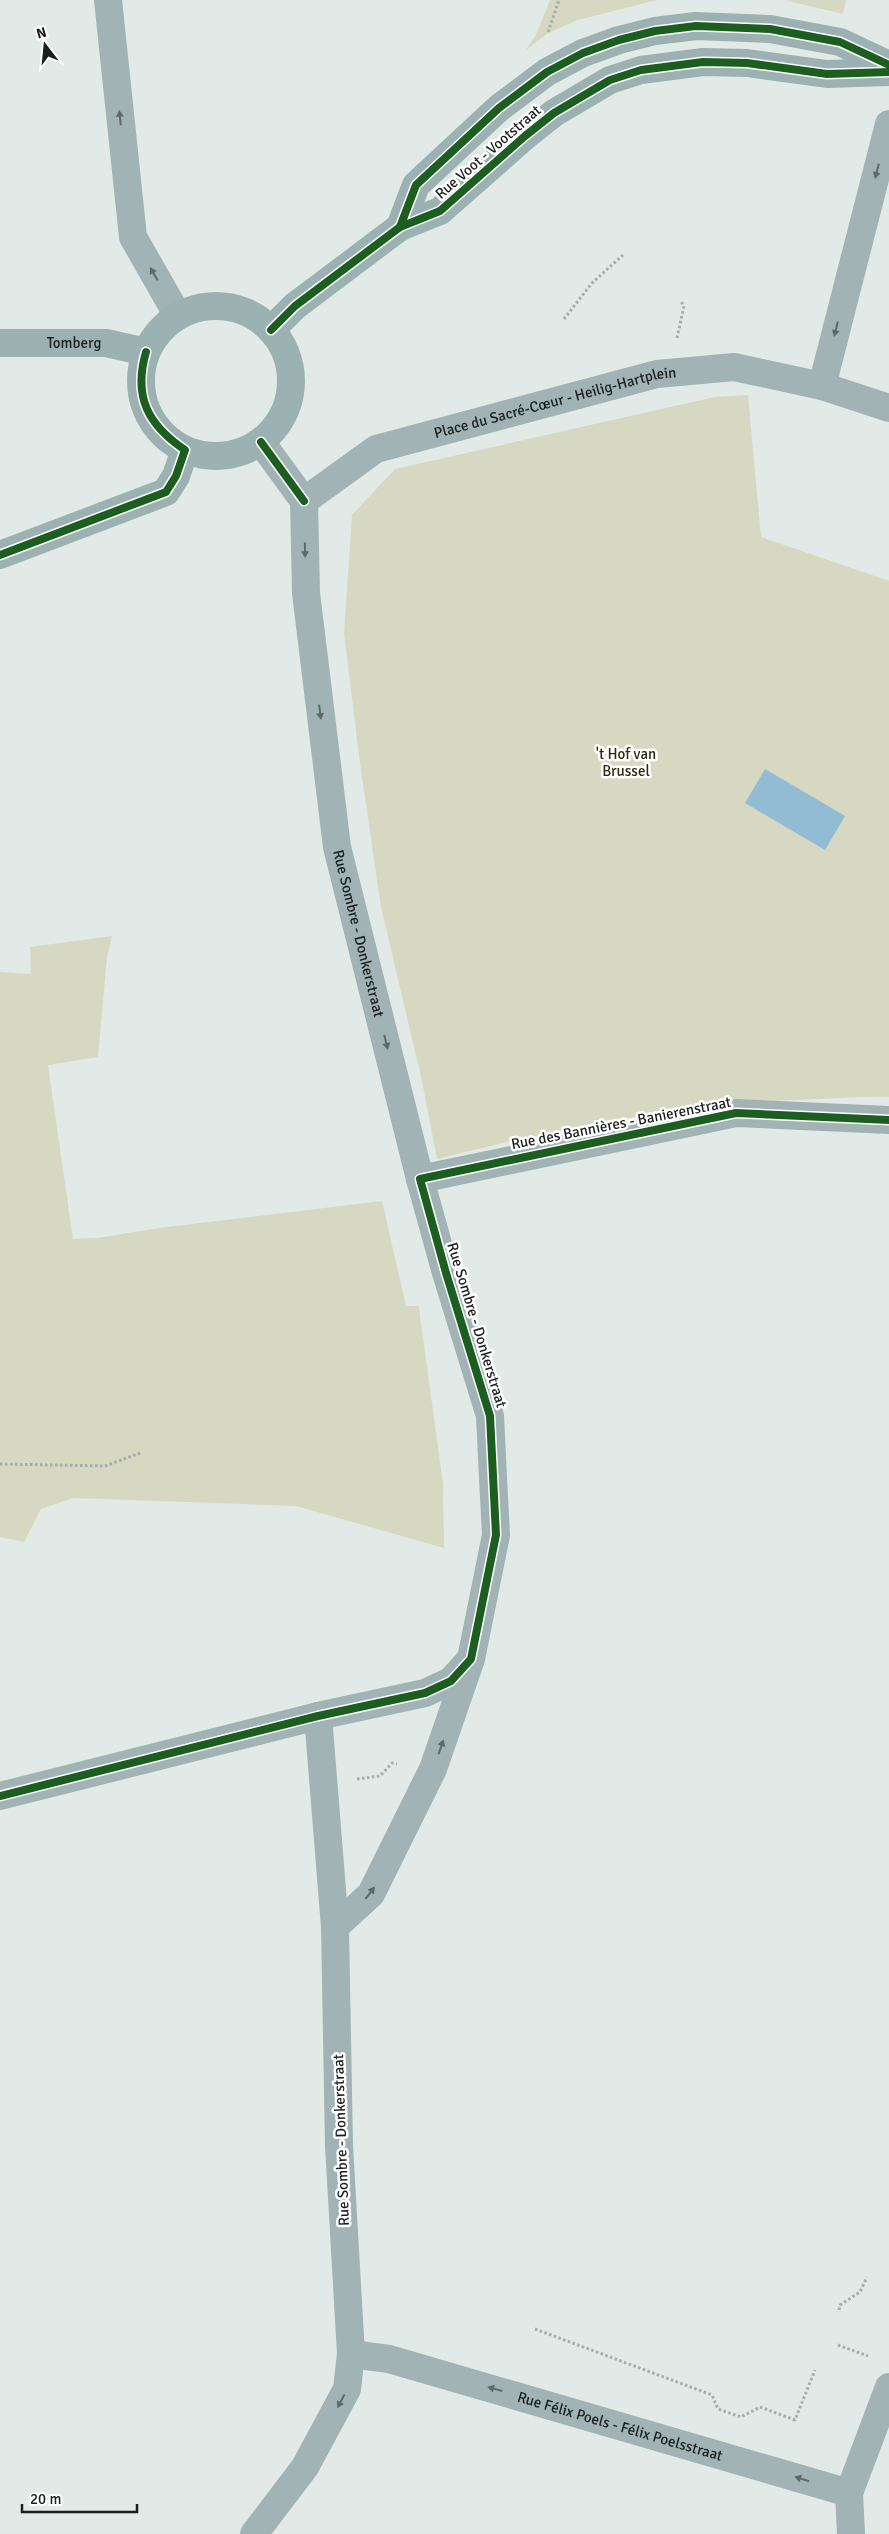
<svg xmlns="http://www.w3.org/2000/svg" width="889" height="2534" font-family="Signika,sans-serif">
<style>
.green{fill:#d6d8c1}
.water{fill:#92bcd3}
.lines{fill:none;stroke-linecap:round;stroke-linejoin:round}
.path{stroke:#a0aead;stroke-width:3;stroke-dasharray:2.5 2.5;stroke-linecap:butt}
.street{stroke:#a1b3b4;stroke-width:28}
.secondary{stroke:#9cb1b1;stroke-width:28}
.cycleway-casing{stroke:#fff;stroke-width:11}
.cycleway{stroke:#1b5e20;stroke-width:8}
.oneway{fill:#5e6968}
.labels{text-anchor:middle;stroke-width:5;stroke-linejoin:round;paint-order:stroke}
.street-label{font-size:15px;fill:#1a1f1d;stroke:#fff}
.park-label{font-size:15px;fill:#2d2a10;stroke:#fff}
</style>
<rect width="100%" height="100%" fill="#e2eae7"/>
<g class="green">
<path d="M550,0h107l-79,20 -30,13 -23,18 11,-16z"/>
<path d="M784,0h62l-3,14z"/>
<path d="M748,395l13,142 128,44v516c-23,-1 -46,1 -68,2 -133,3 -256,28 -384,60l-15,-78 -41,-174 -21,-144 -16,-130 8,-118 43,-46 320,-72z"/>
<path d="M112,936l-5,21 -9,100 -50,8 25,174 24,-1 62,-10 223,-27 24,105h12l1,2 24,176 1,64 -148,-42 -223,-8 -32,11 -17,33 -24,-5v-565l31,2 -1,-27z"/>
</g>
<path class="water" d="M765,769l80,47 -20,34 -80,-47z"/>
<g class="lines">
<g class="path">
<path d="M548,32l11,-32"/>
<path d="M564,319l28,-36 31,-28"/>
<path d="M677,338l7,-32 -4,-6"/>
<path d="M0,1464l105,2 35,-13"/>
<path d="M357,1779l23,-3 12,-13 5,1"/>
<path d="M839,2310l1,-5 20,-13 7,-15"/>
<path d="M535,2329l177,66 6,14 23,8 19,-10 35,13 20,-50"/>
<path d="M838,2345l30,11"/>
</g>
<g class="street">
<path d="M108,0l25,237 45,79"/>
<path d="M822,386l67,-262"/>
<path id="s1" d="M261,442l43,59 2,92 31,254 83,332 26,94 44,143 3,62 3,57 -25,124 -38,110 -62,125 -36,33"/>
<path id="s2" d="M304,501l72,-52 281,-75 77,-7 88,19 67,22"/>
<path d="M420,1179l316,-66 153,7"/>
<path d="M0,1796l318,-80 107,-23 26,-12 19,-21"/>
<path id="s3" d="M351,2354l38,5 460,134"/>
<path d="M254,2534l51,-67 42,-78 4,-35 -12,-208 -4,-219 -17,-211"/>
<path d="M851,2534l-2,-41 40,-106"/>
</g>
<g class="secondary">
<path d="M400,227l16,-42 83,-77 48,-36 36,-19 36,-13 36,-9 41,-5 74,3 70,13 49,23"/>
<circle cx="216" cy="381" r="75"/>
<path d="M271,330l24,-24 105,-79 40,-16 85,-75 29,-23 56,-33 31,-10 62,-8 44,1 80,11 62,-2"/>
<path id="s4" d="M0,343h106l40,9"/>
<path d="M0,555l166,-63 10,-16 9,-26"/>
</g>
<defs>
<g id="cycleway">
<path d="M400,227l16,-42 83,-77 48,-36 36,-19 36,-13 36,-9 41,-5 74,3 70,13 49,23"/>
<path d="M271,330l24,-24 105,-79 40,-16 85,-75 29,-23 56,-33 31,-10 62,-8 44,1 80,11 62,-2"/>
<path d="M261,442l43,59"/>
<path d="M0,555l166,-63 10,-16 9,-26c-37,-25 -52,-53 -39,-98"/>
<path d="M0,1796l318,-80 107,-23 26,-12 20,-22 25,-124 -6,-119 -44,-143 -26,-94 316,-66 153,7"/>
</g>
</defs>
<use href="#cycleway" class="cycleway-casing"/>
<use href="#cycleway" class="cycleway"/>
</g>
<defs><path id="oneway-solid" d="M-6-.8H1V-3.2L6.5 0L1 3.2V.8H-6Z" transform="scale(1.25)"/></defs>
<g class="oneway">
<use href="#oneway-solid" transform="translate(120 118) rotate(-96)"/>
<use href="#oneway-solid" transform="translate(877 171) rotate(104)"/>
<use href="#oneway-solid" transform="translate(154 274) rotate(-120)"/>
<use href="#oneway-solid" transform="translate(836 329) rotate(104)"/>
<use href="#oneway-solid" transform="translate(305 550) rotate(89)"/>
<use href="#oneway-solid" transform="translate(320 712) rotate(83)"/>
<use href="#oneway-solid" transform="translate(386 1042) rotate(76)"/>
<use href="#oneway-solid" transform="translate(441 1747) rotate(-71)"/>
<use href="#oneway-solid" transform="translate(370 1893) rotate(-52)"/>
<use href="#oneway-solid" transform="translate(495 2389) rotate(-164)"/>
<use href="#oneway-solid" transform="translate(341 2401) rotate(118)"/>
<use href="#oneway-solid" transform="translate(802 2479) rotate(-163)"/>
</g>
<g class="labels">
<g class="street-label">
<text transform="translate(488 152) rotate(-41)" y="5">Rue Voot - Vootstraat</text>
<text dy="5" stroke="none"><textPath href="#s4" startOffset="74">Tomberg</textPath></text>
<text dy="5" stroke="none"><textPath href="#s2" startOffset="274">Place du Sacré-Cœur - Heilig-Hartplein</textPath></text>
<text dy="5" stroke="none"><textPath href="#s1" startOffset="510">Rue Sombre - Donkerstraat</textPath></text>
<text transform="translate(621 1123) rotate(-11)" y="5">Rue des Bannières - Banierenstraat</text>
<text transform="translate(477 1325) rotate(73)" y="5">Rue Sombre - Donkerstraat</text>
<text transform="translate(341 2140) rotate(-92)" y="5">Rue Sombre - Donkerstraat</text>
<text dy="5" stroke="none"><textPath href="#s3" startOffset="279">Rue Félix Poels - Félix Poelsstraat</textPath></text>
</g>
<g class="park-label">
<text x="626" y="759">'t Hof van<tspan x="626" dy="17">Brussel</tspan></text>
</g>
</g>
<g transform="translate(45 45) rotate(344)" stroke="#ffffff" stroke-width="4" paint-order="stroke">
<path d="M0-4L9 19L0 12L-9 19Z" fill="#1a1f1d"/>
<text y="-8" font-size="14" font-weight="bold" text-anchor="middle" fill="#1a1f1d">N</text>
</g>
<path d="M22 2504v8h115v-8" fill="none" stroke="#1a1f1d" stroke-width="2.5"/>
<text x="30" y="2504" font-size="15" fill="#1a1f1d" stroke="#ffffff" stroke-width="4" paint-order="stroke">20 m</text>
</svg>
